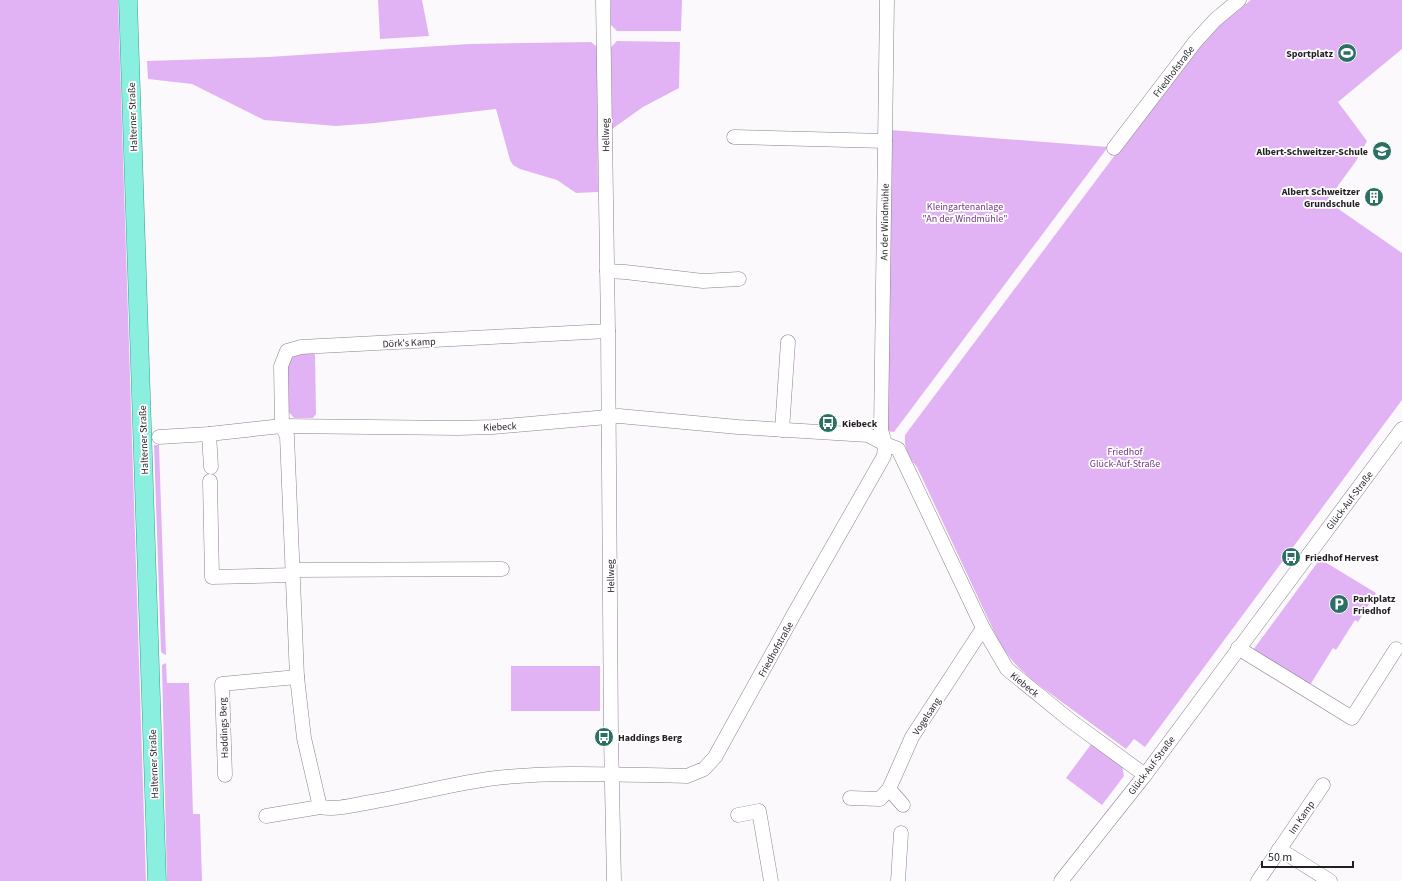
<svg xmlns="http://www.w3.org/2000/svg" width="1402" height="881" font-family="'Source Sans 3',sans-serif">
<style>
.green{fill:#e2b3f4}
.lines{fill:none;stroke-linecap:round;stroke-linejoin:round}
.minor-casing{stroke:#8b808f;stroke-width:15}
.major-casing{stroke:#349f90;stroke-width:19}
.minor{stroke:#fff;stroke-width:14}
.major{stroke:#8befdf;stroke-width:18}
.labels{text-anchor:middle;stroke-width:3.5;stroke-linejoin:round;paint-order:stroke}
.poi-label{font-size:10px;font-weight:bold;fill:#241f25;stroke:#fff;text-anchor:start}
.street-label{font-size:10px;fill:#241f25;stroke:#fff}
.park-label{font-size:10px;fill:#733687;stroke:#fff}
</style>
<rect width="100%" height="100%" fill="#fcf9fd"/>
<g class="green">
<path d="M0,0h118l28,881h-146z"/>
<path d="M378,0h44l7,36 -49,3z"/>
<path d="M611,0h71l-1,31h-64l-6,-6z"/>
<path d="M1251,0h151v49l-64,53 29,39 -11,20 -29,40 75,52v147l-257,347 -11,-8 -8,10 -90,-66c-17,-14 -28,-25 -39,-45l-80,-171c-9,-11 -13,-19 -12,-32l282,-376 35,-36z"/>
<path d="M617,41l63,1 -1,46 -36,19 -31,22 -1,-82z"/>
<path d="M591,42l6,5 1,145 -22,1 -19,-13 -37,-11 -7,-4 -3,-5 -14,-51 -121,14 -39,3 -72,-6 -72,-36 -44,-5 -1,-18 121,-4 201,-13z"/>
<path d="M891,130l217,17 -214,285 -8,-1z"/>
<path d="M311,352l4,3 1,59 -3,4h-19l-7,-8 -2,-38 5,-14 6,-3z"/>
<path d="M154,445h5l7,210 -4,-2 -1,-2z"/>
<path d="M1320,559l56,34 -18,29 -3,-2 -19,30 -3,-2 -23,37 -57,-35z"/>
<path d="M166,663l1,20h22l4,131h7l2,67h-35l-5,-214v-2z"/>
<rect x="511" y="666" width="89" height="45"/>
<path d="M1092,743l30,22 2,11 -22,29 -36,-27z"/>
</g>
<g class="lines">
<defs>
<g id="minor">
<path d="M603,0l5,331 3,406 3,144"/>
<path d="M734,137l151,4"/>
<path d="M1114,148l81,-106 20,-22 24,-20"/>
<path d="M607,271l18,1 78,9 36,-2"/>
<path d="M608,331l-307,16 -14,4 -6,15 1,60 5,10 10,241 7,61 16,69c17,3 34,-2 51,-5 42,-7 83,-19 125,-24 63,-7 128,-3 191,-2l17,-7 11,-12 79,-143 90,-158 1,-12 -4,-14 6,-430"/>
<path d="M782,430l6,-88"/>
<path d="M209,434l2,33"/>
<path d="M159,437l50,-3 73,-8 176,2 35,-1 126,-11 119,11 130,8 17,9 13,5 85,179 24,41 64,52 74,54"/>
<path d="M210,481l2,96 81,-2"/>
<path d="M293,570l209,-1"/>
<path d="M1238,648l114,70 44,-69"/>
<path d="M225,775l-3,-91 75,-7"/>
<path d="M850,798l30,1 9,-10"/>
<path d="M903,805l-14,-16 23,-52 71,-109"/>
<path d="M738,815l21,-4 12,70"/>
<path d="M266,816l54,-9"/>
<path d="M1279,849l51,32"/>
<path d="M898,881l3,-48"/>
<path d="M1061,881l84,-106 257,-346"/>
<path d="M1258,881l65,-96"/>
</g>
<path id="major" d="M128,0l29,881"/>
</defs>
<use href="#minor" class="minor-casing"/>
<use href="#major" class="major-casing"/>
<use href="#minor" class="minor"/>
<use href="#major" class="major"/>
</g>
<defs>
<symbol id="stadium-disc" viewBox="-11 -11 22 22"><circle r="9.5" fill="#2c7064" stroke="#fff"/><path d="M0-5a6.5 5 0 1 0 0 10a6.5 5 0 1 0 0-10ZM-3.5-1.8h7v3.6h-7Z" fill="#fff"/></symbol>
<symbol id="school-disc" viewBox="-11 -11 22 22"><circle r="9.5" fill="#2c7064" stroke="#fff"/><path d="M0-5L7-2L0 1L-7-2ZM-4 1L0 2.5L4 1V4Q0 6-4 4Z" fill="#fff"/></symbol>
<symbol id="building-disc" viewBox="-11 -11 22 22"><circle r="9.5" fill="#2c7064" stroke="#fff"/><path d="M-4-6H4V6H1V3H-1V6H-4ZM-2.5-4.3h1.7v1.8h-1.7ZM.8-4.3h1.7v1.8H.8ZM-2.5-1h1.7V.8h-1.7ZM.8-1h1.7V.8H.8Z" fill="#fff"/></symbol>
<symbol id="bus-disc" viewBox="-11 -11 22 22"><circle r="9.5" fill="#2c7064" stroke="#fff"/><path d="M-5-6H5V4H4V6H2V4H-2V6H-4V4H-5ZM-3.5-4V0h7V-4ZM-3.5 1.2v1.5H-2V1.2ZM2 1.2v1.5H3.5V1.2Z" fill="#fff"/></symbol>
<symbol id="parking-disc" viewBox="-11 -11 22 22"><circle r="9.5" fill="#2c7064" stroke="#fff"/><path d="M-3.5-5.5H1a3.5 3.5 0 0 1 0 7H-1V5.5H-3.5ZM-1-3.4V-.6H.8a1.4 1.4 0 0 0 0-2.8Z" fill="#fff"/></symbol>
</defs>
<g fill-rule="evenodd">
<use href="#stadium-disc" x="1336" y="42" width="22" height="22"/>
<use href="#school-disc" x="1371" y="140" width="22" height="22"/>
<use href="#building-disc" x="1363" y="186" width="22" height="22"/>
<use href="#bus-disc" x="817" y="412" width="22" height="22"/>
<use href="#bus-disc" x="1280" y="546" width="22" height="22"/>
<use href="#parking-disc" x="1328" y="593" width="22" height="22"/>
<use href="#bus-disc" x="593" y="726" width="22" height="22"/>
</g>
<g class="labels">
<g class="poi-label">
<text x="1333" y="57" text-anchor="end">Sportplatz</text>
<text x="1368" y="155" text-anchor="end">Albert-Schweitzer-Schule</text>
<text x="1360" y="195" text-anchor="end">Albert Schweitzer<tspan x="1360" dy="12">Grundschule</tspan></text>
<text x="842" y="427">Kiebeck</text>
<text x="1305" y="561">Friedhof Hervest</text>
<text x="1353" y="602">Parkplatz<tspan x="1353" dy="12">Friedhof</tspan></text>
<text x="618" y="741">Haddings Berg</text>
</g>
<g class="street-label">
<text transform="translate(1173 71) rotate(-53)" y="4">Friedhofstraße</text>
<text transform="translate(132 117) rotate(-92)" y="4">Halterner Straße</text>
<text transform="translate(605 135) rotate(-91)" y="4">Hellweg</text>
<text transform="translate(884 222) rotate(-89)" y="4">An der Windmühle</text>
<text transform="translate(409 342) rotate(-3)" y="4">Dörk's Kamp</text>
<text transform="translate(500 426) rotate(-3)" y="4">Kiebeck</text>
<text transform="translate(143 440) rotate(-92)" y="4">Halterner Straße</text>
<text transform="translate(1349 500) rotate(-53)" y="4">Glück-Auf-Straße</text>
<text transform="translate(610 576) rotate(-91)" y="4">Hellweg</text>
<text transform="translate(775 649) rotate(-61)" y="4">Friedhofstraße</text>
<text transform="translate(1025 684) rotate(39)" y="4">Kiebeck</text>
<text transform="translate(926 716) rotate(-57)" y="4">Vogelsang</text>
<text transform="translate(223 728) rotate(-92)" y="4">Haddings Berg</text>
<text transform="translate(153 764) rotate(-92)" y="4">Halterner Straße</text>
<text transform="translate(1151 765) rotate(-53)" y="4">Glück-Auf-Straße</text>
<text transform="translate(1301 817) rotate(-56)" y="4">Im Kamp</text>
</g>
<g class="park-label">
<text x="965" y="210">Kleingartenanlage<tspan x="965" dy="12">"An der Windmühle"</tspan></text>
<text x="1125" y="455">Friedhof<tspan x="1125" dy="12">Glück-Auf-Straße</tspan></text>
</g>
</g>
<path d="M1262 861v6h91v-6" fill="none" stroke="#241f25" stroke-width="2"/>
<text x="1268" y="861" font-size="12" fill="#241f25" stroke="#ffffff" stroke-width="3" paint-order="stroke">50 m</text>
</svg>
